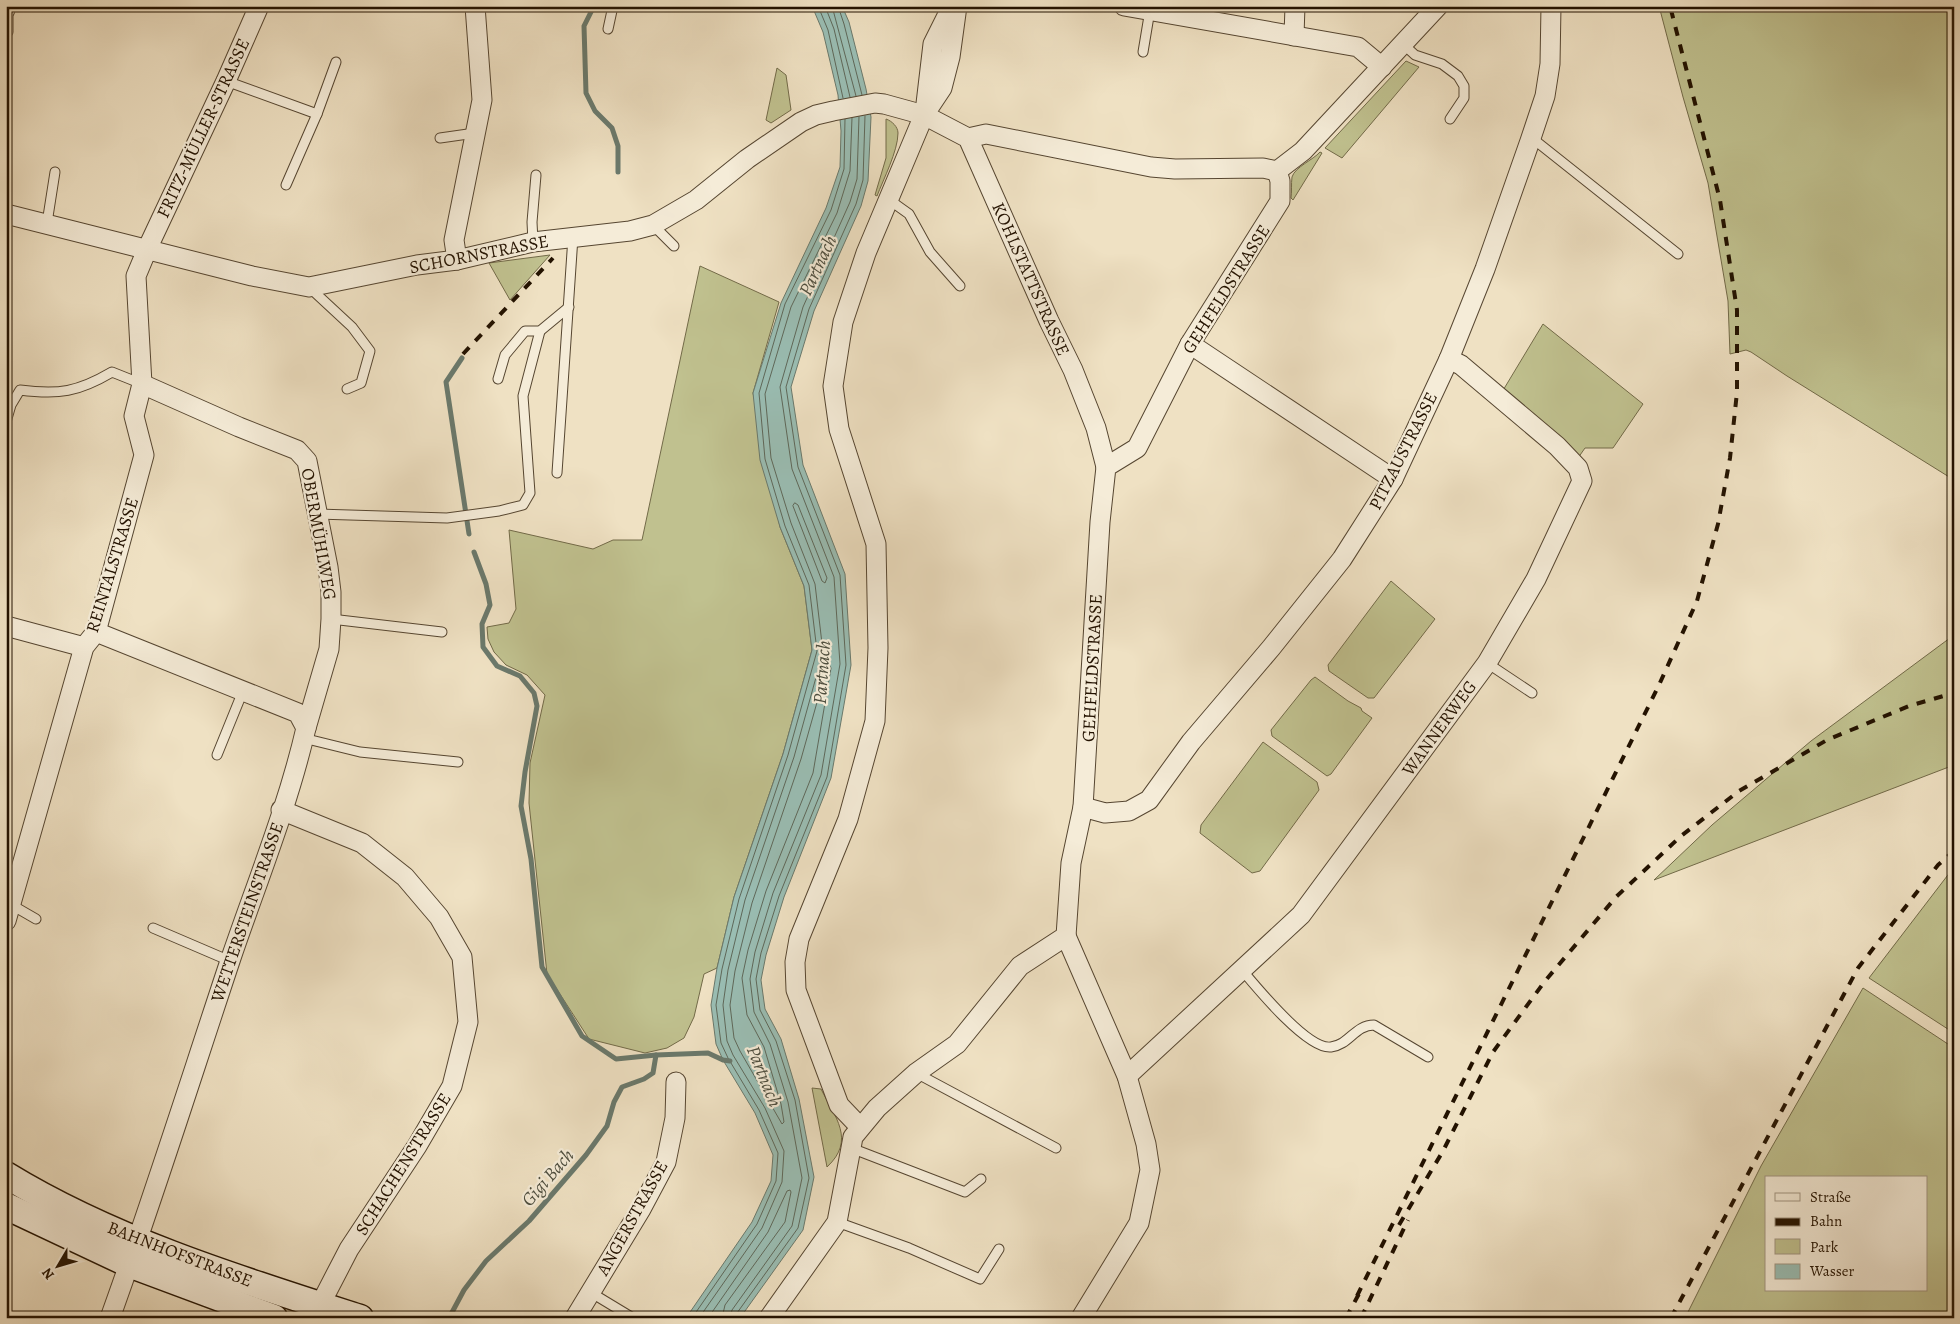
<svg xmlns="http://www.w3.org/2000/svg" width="1960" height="1324" font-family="Alegreya,serif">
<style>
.green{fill:#c0c18f;stroke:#726a48;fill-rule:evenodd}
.water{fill:#9abeb4;stroke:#6a796c}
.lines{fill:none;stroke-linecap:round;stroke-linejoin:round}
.shore{stroke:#5e685a;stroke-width:1}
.stream{stroke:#6a796c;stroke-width:5}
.lane-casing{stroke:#564631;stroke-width:11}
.street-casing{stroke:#564631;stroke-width:21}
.secondary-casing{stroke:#231200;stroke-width:29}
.lane{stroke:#f5ecd8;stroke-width:9}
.street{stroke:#f5ecd8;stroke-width:19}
.secondary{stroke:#f5ecd8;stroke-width:26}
.rail{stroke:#231200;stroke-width:4;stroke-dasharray:9 9;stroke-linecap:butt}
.labels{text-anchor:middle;stroke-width:4.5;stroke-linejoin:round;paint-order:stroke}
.street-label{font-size:18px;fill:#231200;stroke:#f5ecd8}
.water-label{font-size:19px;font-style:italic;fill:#4d4e3f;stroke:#f5ecd8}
</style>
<rect width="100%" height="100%" fill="#efe1c3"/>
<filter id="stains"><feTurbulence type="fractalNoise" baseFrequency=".004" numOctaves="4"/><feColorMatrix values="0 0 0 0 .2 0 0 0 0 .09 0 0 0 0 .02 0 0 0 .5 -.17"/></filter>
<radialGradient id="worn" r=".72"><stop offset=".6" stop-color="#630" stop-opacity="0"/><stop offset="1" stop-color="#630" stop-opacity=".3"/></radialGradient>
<g class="green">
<path d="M1659,6h295v474l-167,-104 -36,-24 -5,-2 -16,4 -2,-53 -20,-118 -25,-86z"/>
<path d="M1406,61l13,6 -77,91 -17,-10z"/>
<path d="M777,68l9,7 5,35 -20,13 -5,-3z"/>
<path d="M886,119c6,2 12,8 12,14 0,18 -15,47 -21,63l-2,-1 11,-37z"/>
<path d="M1320,152l2,1 -29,47 -2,-2c1,-6 0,-14 1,-21 3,-10 21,-17 28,-25z"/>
<path d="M550,255l-40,45 -21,-37z"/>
<path d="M700,266l79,36 -26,91 27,134 24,59 8,64 -29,104 -49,143 -17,71 -13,6 -10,43 -10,21 -17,10 -22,5 -56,-14 -42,-65 -18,-171 1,-40 15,-68 -18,-20 -21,-10 -12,-13 -6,-13 -1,-12 22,-4 7,-14 -7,-79 84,19 20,-9h29z"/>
<path d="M1543,324l100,80 -30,44h-28l-7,10 -76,-66z"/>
<path d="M1391,581l44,38 -61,79h-6l-39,-27 -1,-6z"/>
<path d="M1954,635v130l-300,115 58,-55 99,-84z"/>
<path d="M1315,677l33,24 13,7 1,3 10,7 -41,56 -4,2 -55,-40 -1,-6 40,-50z"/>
<path d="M1263,742l54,40 2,8 -59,81 -8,2 -52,-40 1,-8z"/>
<path d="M1954,867v166l-85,-55z"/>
<path d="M1863,988l91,60v270h-269l76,-152zM1766,1178h160v112h-160z"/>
<path d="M812,1088l9,1c14,28 35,51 6,78z"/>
</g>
<path class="water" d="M812,6h30l7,16 17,67 5,28 -3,64 -7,25 -47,105 -23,76 12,78 42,109 6,91 -20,113 -47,119 -18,58 -5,25 4,29 16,30 18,60 15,78 -11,53 -63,88h-54l66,-96 19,-41 2,-26 -18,-42 -32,-53 -7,-16 -5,-39 6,-37 17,-71 49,-143 29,-104 -8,-64 -24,-59 -20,-67 -7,-67 28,-90 45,-95 14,-41 1,-36 -3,-36 -15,-63z"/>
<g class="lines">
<g class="shore">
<path d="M818,6l10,24 15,68"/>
<path d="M825,6l9,23 16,68"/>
<path d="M832,6l24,90"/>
<path d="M838,6l6,18 18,71"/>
<path d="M795,503l3,2 29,73 -2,5 -3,-2 -29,-75z"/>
<path d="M830,666l1,2 -18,105 -47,118 -18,59 -6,28 5,37 17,32 17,57 3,18 -2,2 -42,-73 -6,-13 -4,-33 5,-34 17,-68 49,-144 26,-92z"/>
<path d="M692,1318l65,-94 19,-43 2,-28 -19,-43 -31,-52 -7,-15 -5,-38 6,-36 17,-70 49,-144 29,-104 -8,-66 -24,-59 -20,-67 -6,-66 26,-89 46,-94 13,-41 1,-50"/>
<path d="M699,1318l63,-90 20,-46 2,-31 -19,-43 -32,-53 -6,-14 -4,-36 5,-35 17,-70 49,-143 29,-105 -8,-68 -24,-61 -20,-65 -6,-64 26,-87 46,-94 13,-42 2,-53"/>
<path d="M708,1318l60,-86 19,-41 3,-1 1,2 -6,30 -60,83 -3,13"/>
<path d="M730,1318l2,-8 60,-84 10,-48 -14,-76 -18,-58 -16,-32 -4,-33 5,-27 18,-59 48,-118 19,-111 -6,-87 -42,-108 -12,-82 23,-80 47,-105 7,-23 2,-62"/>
<path d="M736,1318l1,-5 61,-85 11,-50 -14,-78 -19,-59 -16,-31 -4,-31 5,-26 18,-57 48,-119 19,-112 -6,-90 -42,-108 -12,-80 23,-78 47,-105 7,-24 2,-64"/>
</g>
<g class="stream">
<path d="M594,6l-10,20 2,67 9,18 17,17 6,18v26"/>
<path d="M462,358l-16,24 23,152"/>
<path d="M474,552l12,32 4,21 -8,19 1,23 14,19 23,10 14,17 3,13 -12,66 -4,34 10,53 11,108 40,69 34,23 40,-4 52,-2 15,7 7,1"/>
<path d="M449,1318l15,-28 22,-29 43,-40 57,-66 21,-29 7,-24 8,-15 22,-8 9,-6 3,-18"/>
</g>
<defs>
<g id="lane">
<path d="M608,29l5,-23"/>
<path d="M8,32v-17l4,-9"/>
<path d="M1403,44l12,11 27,9 16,12 6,10v12l-14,21"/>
<path d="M1143,52l7,-42"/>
<path d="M226,81l91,33"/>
<path d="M440,138l35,-5"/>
<path d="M1530,141l7,1 141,112"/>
<path d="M286,185l31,-71 19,-52"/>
<path d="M888,199l21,15 21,38 30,34"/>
<path d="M47,223l8,-51"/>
<path d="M653,225l21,21"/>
<path d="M533,242l-1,-20 4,-47"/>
<path d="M310,288l42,39 18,24 -9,32 -14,6"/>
<path d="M498,379l7,-24 20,-24h15l29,-24"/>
<path d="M6,422l5,-17 9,-15c39,5 58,2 92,-18l30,12"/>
<path d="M557,473l16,-236"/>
<path d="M317,514l130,4 52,-7 24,-6 7,-12 -7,-97 17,-65"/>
<path d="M331,619l111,13"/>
<path d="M1487,663l45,30"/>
<path d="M303,738l57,14 98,10"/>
<path d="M217,755l26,-64"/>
<path d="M10,904l26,15"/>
<path d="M153,928l77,33"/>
<path d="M1242,970c15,18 66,80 89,77 18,-2 24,-22 43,-22l54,32"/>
<path d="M916,1073l140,75"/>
<path d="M851,1148l114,44 16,-13"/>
<path d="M837,1222l72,26 71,31 19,-30"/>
<path d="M590,1292l43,26"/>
</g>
<g id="street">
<path d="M1124,6l234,41 24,20"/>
<path d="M1294,36l1,-30"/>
<path d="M925,112l8,-68 19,-38"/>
<path d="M968,138l18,-4 165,33 24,2 88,-1 14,3"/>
<path d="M1277,171l26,-20 135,-145"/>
<path d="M6,214l246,62 57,11 108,-22 40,-5 76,-18 97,-11 23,-6 43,-25 51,-41 54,-37 15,-7 17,-4 42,-8 9,1 40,11 44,23 81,183 24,49 23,58 10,39"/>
<path d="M457,260l-3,-20 28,-140 -7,-94"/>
<path d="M1190,344l203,135"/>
<path d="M142,384l97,43 58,23 10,11 21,106 3,25v27l-2,30 -23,79"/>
<path d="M6,626l78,21"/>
<path d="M96,632l202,81 8,15c-18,78 -49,154 -75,230 -40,120 -78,241 -121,360"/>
<path d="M1083,807l22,6 24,-2 20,-11 42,-58 80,-94 71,-89 51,-80 56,-120 36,-90 45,-128 15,-45 5,-32 1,-58"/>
<path d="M281,810l81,33 43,34 34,40 23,40 6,65 -16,64 -35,60 -68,103 -29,56"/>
<path d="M6,921l78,-274 12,-15 48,-177 -10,-39 8,-32 -6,-108 13,-31 77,-164 33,-75"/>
<path d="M1066,936l61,140 19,68 4,26 -11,53 -58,95"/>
<path d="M1127,1076l174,-161 186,-252 49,-84 46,-98 -4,-13 -21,-22 -96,-81 -12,-6"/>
<path d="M860,1127l-21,-22 -43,-115 -1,-28 4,-23 49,-120 27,-98 3,-73 -2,-104 -37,-115 -6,-43 10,-64 23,-69 58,-138 18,-27 8,-31 7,-51"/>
<path d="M575,1318l66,-109 25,-47 9,-44 1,-36"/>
<path d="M769,1318l68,-96 14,-74 2,-11 24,-29 39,-35 41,-29 63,-78 46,-30 5,-73 12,-56 17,-285 6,-55 31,-19 53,-104 90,-143v-20l-3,-10"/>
</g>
<g id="secondary">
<path d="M6,1175c106,65 235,105 354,143"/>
<path d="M6,1206l123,58 145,54"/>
</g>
</defs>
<use href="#lane" class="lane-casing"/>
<use href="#street" class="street-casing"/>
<use href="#secondary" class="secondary-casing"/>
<use href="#lane" class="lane"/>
<use href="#street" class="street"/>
<use href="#secondary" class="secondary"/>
<g class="rail">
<path d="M463,354l90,-96"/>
<path d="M1399,1225l44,-74 50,-99 52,-71 71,-84 65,-61 58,-45 88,-51 82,-34 45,-13"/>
<path d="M1357,1296l302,-611 38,-84 21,-77 12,-66 7,-66v-82l-17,-110 -50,-194"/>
<path d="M1346,1318l15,-28"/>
<path d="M1361,1318l47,-98"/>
<path d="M1671,1318l187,-350 80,-103 16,-14"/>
</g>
</g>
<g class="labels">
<g class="street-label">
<text transform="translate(203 128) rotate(-65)" y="6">FRITZ-MÜLLER-STRASSE</text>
<text transform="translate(479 254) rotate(-11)" y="6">SCHORNSTRASSE</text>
<text transform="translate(1031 279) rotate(66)" y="6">KOHLSTATTSTRASSE</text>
<text transform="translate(1226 289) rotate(-58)" y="6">GEHFELDSTRASSE</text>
<text transform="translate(1403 451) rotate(-63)" y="6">PITZAUSTRASSE</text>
<text transform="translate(319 534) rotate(80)" y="6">OBERMÜHLWEG</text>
<text transform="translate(112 565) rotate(-73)" y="6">REINTALSTRASSE</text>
<text transform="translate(1092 668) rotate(-87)" y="6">GEHFELDSTRASSE</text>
<text transform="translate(1439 728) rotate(-54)" y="6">WANNERWEG</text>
<text transform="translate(247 912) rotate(-71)" y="6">WETTERSTEINSTRASSE</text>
<text transform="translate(403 1164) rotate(-58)" y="6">SCHACHENSTRASSE</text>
<text transform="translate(632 1218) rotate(-61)" y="6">ANGERSTRASSE</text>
<text transform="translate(180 1254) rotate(21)" y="6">BAHNHOFSTRASSE</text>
</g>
<g class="water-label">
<text transform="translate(817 265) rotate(-65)" y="7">Partnach</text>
<text transform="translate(821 672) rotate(-86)" y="7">Partnach</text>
<text transform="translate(765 1076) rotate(68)" y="7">Partnach</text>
<text transform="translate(547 1177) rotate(-49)" y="7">Gigi Bach</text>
</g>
</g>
<rect width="1960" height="1324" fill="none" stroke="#efe1c3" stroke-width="25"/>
<rect x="8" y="8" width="1945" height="1309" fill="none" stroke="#231200" stroke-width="2.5"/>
<rect x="12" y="12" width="1935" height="1299" fill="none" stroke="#231200"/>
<rect x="1765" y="1176" width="162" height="115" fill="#f5ecd8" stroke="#a19582"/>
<rect x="1775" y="1193" width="25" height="8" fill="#f5ecd8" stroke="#a19582"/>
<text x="1810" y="1202" font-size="15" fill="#231200">Straße</text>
<rect x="1775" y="1218" width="25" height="8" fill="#231200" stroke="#a19582"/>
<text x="1810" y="1226" font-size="15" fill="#231200">Bahn</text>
<rect x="1775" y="1239" width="25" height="15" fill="#c0c18f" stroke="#a19582"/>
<text x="1810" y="1252" font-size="15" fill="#231200">Park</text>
<rect x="1775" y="1264" width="25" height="15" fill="#9abeb4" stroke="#a19582"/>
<text x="1810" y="1276" font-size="15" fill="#231200">Wasser</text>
<g transform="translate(58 1266) rotate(232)" stroke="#f5ecd8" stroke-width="4" paint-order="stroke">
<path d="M0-4L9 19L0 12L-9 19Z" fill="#231200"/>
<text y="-8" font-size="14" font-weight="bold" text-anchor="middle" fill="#231200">N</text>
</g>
<rect width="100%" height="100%" filter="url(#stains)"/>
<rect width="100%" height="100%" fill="url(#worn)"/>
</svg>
